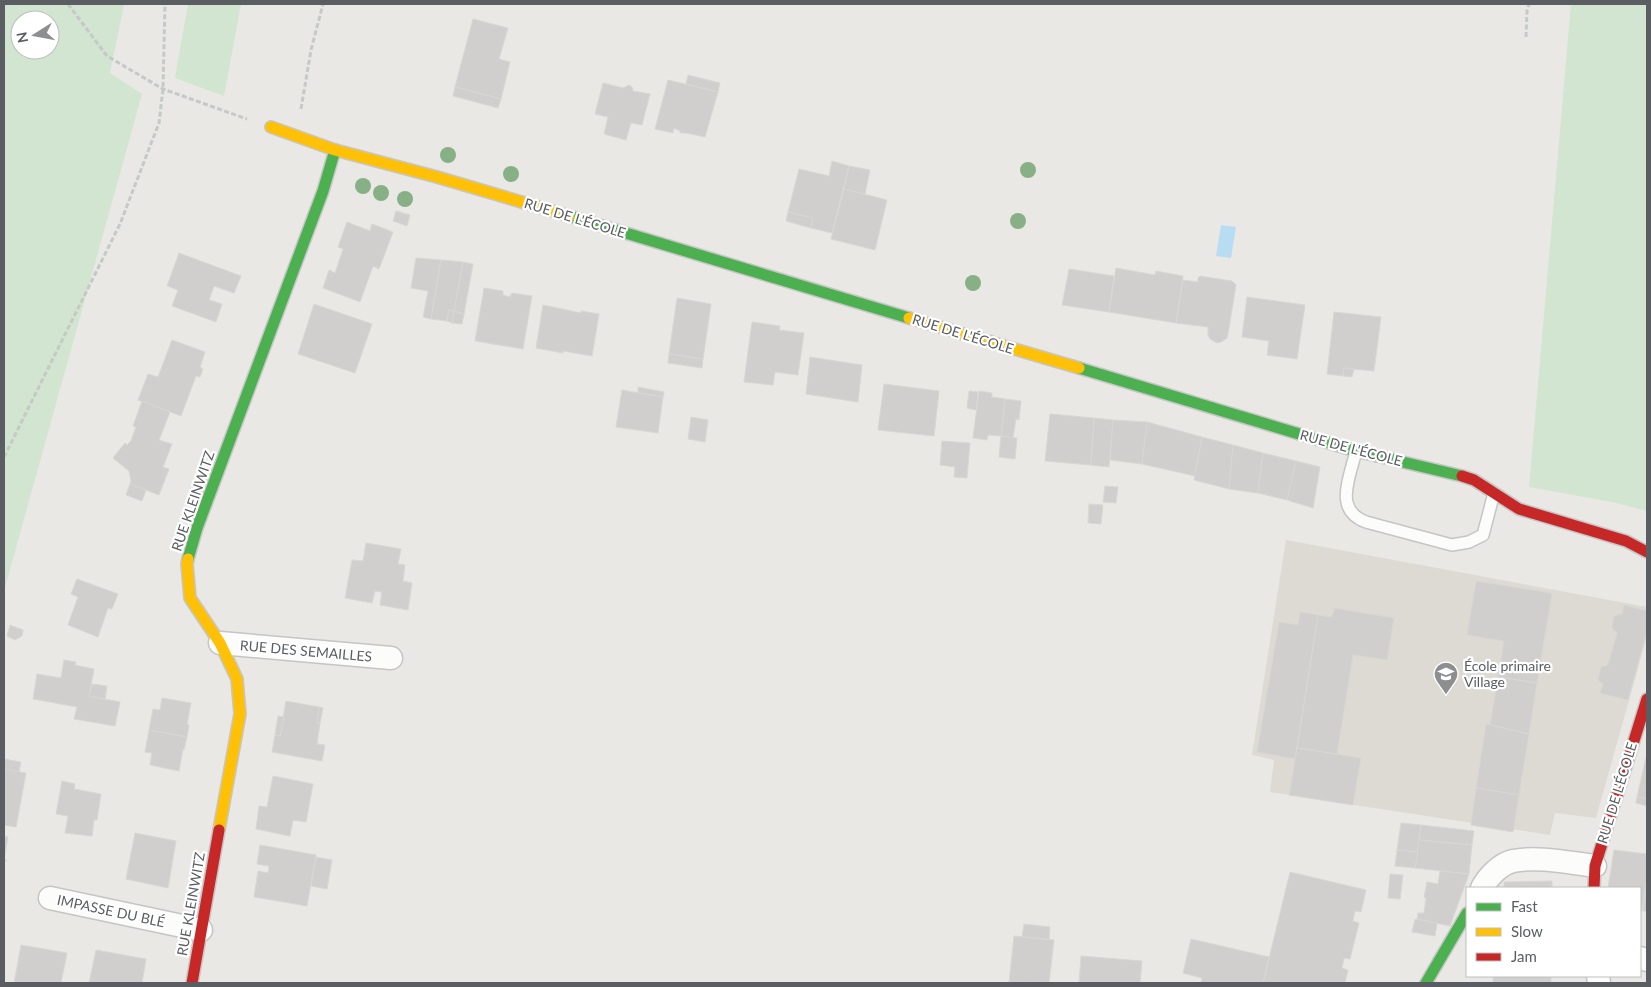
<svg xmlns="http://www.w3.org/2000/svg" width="1651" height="987" font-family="Lato,sans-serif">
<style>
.education{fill:#dddad4}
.green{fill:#d2e5d0;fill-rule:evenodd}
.water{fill:#b8ddf3}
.building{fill:#d0cfcd;stroke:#d8d7d3}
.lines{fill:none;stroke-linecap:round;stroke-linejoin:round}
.lane-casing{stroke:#c5c5c5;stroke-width:14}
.street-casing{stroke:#c5c5c5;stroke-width:25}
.fast-casing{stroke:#c6c6c6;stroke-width:14}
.slow-casing{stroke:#c6c6c6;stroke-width:14}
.jam-casing{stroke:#c6c6c6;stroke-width:14}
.path{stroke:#c5c9c7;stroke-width:3;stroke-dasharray:5 2.5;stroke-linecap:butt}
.lane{stroke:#fcfcfb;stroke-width:11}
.street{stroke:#fcfcfb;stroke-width:22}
.fast{stroke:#4caf50;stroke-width:11}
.slow{stroke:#ffc107;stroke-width:11}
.jam{stroke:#c62828;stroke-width:11}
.tree{fill:#88b086}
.labels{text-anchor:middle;stroke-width:4.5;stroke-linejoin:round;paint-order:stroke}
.street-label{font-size:14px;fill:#5a5e62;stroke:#fff}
.poi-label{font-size:14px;fill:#5a5e62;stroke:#fff;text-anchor:start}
</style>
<rect width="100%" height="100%" fill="#e9e8e4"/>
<path class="education" d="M1286,540l361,67v29l-51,182 -41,-5 -5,22 -280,-43 4,-32 -22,-5z"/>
<g class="green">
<path d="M5,4h119l-14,69 32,21 -138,497v-585zM20,20h30v30h-30z"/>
<path d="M188,4h53l-17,92 -49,-18z"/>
<path d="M1571,4h76v507l-35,-9 -83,-15z"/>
</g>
<path class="water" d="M1221,225l15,2 -5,31 -15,-2z"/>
<g class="building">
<path d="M473,19l35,9 -9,31 11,3 -9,37 -46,-12z"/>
<path d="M688,75l32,8 -2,9 -32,-8z"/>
<path d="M668,80l50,12 -13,45 -19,-4h-6v-2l-6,-3 -1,5 -18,-4z"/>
<path d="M603,83l20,5 6,-3 3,2 1,4 17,3 -8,31 -11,-2 -5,17 -22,-6 4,-17 -13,-3z"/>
<path d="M455,87l46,12 -3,9 -45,-12z"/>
<path d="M832,161l17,5 -17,67 -21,-5 2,-10 -25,-6 11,-43 30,7z"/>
<path d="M849,166l21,4 -5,24 -21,-5z"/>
<path d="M844,189l43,11 -12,50 -44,-11z"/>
<path d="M396,211l14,4 -3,11 -14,-5z"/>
<path d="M788,212l25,6 -2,10 -25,-7z"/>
<path d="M347,222l23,9 2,-7 21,8 -14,37 -6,-3 -13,36 -37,-14 6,-18 6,3 8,-24 -5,-2z"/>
<path d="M179,253l62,23 -7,17 -20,-7 -5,14 13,4 -6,18 -44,-16 6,-16 -11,-4z"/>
<path d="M416,258l25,2 -10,59 -8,-2 5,-26 -17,-3z"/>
<path d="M441,260l22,2 -9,49 -5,-1 -2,11 -16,-2z"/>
<path d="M463,262l10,2 -9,50 -10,-3z"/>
<path d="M1116,268l39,7 1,-4 27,5 -7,47 -67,-11z"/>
<path d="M1069,269l45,7 -5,36 -47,-7z"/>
<path d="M1200,276l32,5 4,4 -8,49 -1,4 -6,4 -4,1 -7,-4 -2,-4v-8l-32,-4 7,-43 15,2v-4z"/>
<path d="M484,288l19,3v4l7,2 2,-4 20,3 -9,53 -48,-8z"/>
<path d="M1247,297l58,8 -8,54 -30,-4 2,-14 -27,-4z"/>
<path d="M677,298l34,6 -8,55 -34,-5z"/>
<path d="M314,304l58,20 -17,49 -57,-19z"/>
<path d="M543,305l38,8v-2l18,3 -7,42 -29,-5v2l-27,-5z"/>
<path d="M449,310l5,1 -2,12 -5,-2z"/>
<path d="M454,311l10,3 -2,10 -10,-1z"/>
<path d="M1334,312l47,5 -7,54 -30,-3 -1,8 -16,-2z"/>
<path d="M752,322l28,4 -1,4 25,3 -6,42 -23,-3 -2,13 -29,-3z"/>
<path d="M172,340l33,12 -5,15 3,2 -3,8 -4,-1 -15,40 -43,-16 10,-26 10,3z"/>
<path d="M669,354l34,5 -1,9 -34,-5z"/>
<path d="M810,357l52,8 -4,37 -52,-8z"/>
<path d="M1344,368l10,1 -2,8 -9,-1z"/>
<path d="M884,384l55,7 -5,45 -56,-6z"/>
<path d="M638,387l26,5 -1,5 -25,-4z"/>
<path d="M622,390l41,7 -5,36 -42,-6z"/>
<path d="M969,391l9,1 -2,18 -9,-2z"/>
<path d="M979,391l13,2v4l13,2 -4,37 -13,-1 -1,5 -14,-2z"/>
<path d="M1005,399l16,2 -2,19 -3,-1 -3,19 -12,-2z"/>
<path d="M142,401l28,11 -11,28 13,4 -9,23 6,2 -10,26 -29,-11 1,-3 -2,-10 -16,-13 12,-15 2,2 4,-4 5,-14 -3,-1z"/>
<path d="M1050,414l44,4 -3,47 -46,-4z"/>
<path d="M691,417l17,3 -3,22 -17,-3z"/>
<path d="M1094,418l19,2 -4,47 -18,-2z"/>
<path d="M1113,420l34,2 -5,42 -32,-4z"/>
<path d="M1147,422l55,15 -7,39 -53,-12z"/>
<path d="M1001,436l16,2 -2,21 -16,-2z"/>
<path d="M1202,437l31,8 -4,44 -35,-9z"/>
<path d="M942,441l28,2 -3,35 -13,-1 1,-10 -15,-2z"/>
<path d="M1233,445l30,8 -5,40 -29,-4z"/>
<path d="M1263,453l33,8 -9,39 -29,-7z"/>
<path d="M1296,461l24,6 -7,41 -26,-8z"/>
<path d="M130,484l16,6 -4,11 -16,-6z"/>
<path d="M1105,486l13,1 -2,16 -13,-1z"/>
<path d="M1089,504l14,1 -2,19 -13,-1z"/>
<path d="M366,543l35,6 -3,15 7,1 -2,16 9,2 -4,27 -28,-5 2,-13 -7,-1 -3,12 -27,-5 7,-38 11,1z"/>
<path d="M77,579l41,15 -6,15 -4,-1 -10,29 -30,-12 10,-28 -7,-3z"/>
<path d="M1476,581l76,12 -15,90 -39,-6 6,-36 -37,-6z"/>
<path d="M1624,605l23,6v20l-19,69 -28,-7 3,-9 -5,-4 3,-13 7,-2 9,-32 -5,-5 2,-12 8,-2z"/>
<path d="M1334,608l60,10 -7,42 -34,-5 -16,99 -40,-6 21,-133 14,2z"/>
<path d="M1300,612l18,3 -23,144 -38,-7 22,-130 19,3z"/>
<path d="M10,625l13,5 -1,6 -7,4 -8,-4z"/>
<path d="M64,660l12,2 -1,3 19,4 -5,27 31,6 -5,24 -41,-7 3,-12 -44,-8 4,-25 24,4z"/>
<path d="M1498,677l39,6 -8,51 -39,-9z"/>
<path d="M92,684l15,2 -2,13 -16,-3z"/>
<path d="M162,698l29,5 -4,21 2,1 -2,12 -38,-7 4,-21 7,1z"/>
<path d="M286,701l33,6 -2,16h3l-3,21 8,1 -3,16 -50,-9 3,-17 5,1z"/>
<path d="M319,707l4,1 -3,15h-3z"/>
<path d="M278,716l6,1 -4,19 -5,-1z"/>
<path d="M1486,724l43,10 -10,61 -43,-7z"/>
<path d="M149,730l38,7 -3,13 -1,-1 -4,22 -29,-6 2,-12 -7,-1z"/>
<path d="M1297,748l64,10 -8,47 -64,-10z"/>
<path d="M1646,757h1v42l-10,-2z"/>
<path d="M4,759l17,3 -2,10 -15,-3z"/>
<path d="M4,769l22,4 -10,54 -12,-2z"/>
<path d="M273,776l40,8 -7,38 -13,-2 -3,16 -34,-7 3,-23 8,1z"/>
<path d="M62,781l13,3 -1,5 27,5 -4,26h-3l-2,16 -27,-3 3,-17 -12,-2z"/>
<path d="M1476,788l43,7 -6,37 -42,-7z"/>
<path d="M1637,797l10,2v7l-11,-3z"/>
<path d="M1401,823l20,2 -3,27 -21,-2z"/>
<path d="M1421,825l53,6 -2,14 -53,-5z"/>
<path d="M135,833l41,8 -8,47 -42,-9z"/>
<path d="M4,836l4,1 -4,22 3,2 -3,-1z"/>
<path d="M1419,840l53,5 -3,29 -54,-6z"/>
<path d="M260,845l56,10 -9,51 -53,-9 4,-26 10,2 1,-7 -12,-2z"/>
<path d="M1397,850l21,2 -3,16 -20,-2z"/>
<path d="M1614,850l33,4v22l-5,35h-2v-23h-32z"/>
<path d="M316,857l16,3 -5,29 -16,-3z"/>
<path d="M1440,871l29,3 -19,52 -33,-7 1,-6h6l2,-15 -2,-1 3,-15 11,2z"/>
<path d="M1290,872l76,18 -5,22 -6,-1 -2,10 6,2 -9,36 -6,-1 -2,10 6,2 -3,13h-82z"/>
<path d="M1390,874l13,1 -3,24 -12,-1z"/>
<path d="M1647,876v9l-5,26z"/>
<path d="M1552,881v7h-48v-6z"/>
<path d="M1647,885v26h-4z"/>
<path d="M1415,919l22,4 -2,13 -23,-4z"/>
<path d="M1024,924l26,3 -1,13 -27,-3z"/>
<path d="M1014,936l40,4 -5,43 -26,-1v1h-14z"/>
<path d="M1191,939l78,18 -6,26h-62l1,-5 -19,-5z"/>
<path d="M21,945l46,8 -6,30h-47z"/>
<path d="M96,950l50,9 -4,24h-53z"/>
<path d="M1081,956l61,5 -2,22h-61z"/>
<rect x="1493" y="976" width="58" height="7"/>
</g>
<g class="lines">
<defs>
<path id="lane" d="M1356,451c-6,26 -23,59 10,71l86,23 17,-3 14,-7 11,-42"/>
<g id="street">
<path d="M220,643l171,15"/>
<path d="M1482,888c6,-11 18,-24 31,-27 26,-5 56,2 82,5"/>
<path d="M50,898l151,32"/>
<path d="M1640,958l7,2"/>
<path d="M1598,976l1,7"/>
</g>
<g id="fast">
<path d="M569,216l340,102"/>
<path d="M1079,368l277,83 106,25"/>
<path d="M188,559l9,-31 126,-337 12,-41"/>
<path d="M1426,983l41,-70"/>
</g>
<g id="slow">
<path d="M271,127l64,23 102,27 132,39"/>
<path d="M909,318l170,50"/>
<path d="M188,559l-1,5 3,34 30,45 17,36 3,35 -21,116"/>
</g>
<g id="jam">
<path d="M1462,476l12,4 45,29 107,32 21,11"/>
<path d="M1594,888l1,-22 52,-167"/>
<path d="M192,983l27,-153"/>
</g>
</defs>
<use href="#lane" class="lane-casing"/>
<use href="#street" class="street-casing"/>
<use href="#fast" class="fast-casing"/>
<use href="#slow" class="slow-casing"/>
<use href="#jam" class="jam-casing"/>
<g class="path">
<path d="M68,4l39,52 56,33 84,30"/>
<path d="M1526,37l1,-26 2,-7"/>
<path d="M301,109l10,-59 12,-46"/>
<path d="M4,457l116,-233 39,-101 4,-34 2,-85"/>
</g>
<use href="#lane" class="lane"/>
<use href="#street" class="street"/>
<use href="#fast" class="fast"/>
<use href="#slow" class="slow"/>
<use href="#jam" class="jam"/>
</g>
<g class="tree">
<circle cx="448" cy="155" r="8"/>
<circle cx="1028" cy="170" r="8"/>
<circle cx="511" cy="174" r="8"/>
<circle cx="363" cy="186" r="8"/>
<circle cx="381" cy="193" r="8"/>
<circle cx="405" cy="199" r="8"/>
<circle cx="1018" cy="221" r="8"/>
<circle cx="973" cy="283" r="8"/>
</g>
<defs>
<symbol id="school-pin" viewBox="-11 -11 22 30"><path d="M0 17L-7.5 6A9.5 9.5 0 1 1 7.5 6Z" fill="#8c8e90" stroke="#fff"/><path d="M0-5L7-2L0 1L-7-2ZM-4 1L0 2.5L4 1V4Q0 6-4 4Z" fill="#fff"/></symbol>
</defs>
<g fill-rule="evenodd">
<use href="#school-pin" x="1432" y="660" width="28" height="38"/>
</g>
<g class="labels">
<g class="street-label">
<text transform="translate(575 218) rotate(17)" y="5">RUE DE L'ÉCOLE</text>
<text transform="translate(963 334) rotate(17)" y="5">RUE DE L'ÉCOLE</text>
<text transform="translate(1351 448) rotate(15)" y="5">RUE DE L'ÉCOLE</text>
<text transform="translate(193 501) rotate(-71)" y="5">RUE KLEINWITZ</text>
<text transform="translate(306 651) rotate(5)" y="5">RUE DES SEMAILLES</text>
<text transform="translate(1617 793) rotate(-73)" y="5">RUE DE L'ÉCOLE</text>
<text transform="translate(191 904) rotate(-80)" y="5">RUE KLEINWITZ</text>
<text transform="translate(111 911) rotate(12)" y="5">IMPASSE DU BLÉ</text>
</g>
<g class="poi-label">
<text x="1464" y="671">École primaire<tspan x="1464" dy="16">Village</tspan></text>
</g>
</g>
<rect width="1651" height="987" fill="none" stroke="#5a5e62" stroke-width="10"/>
<rect x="1466" y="887" width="175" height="90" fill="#ffffff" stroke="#bdbfc0"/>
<rect x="1476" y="903" width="25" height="8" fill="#4caf50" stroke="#bdbfc0"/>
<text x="1511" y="912" font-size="15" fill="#5a5e62">Fast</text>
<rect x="1476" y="928" width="25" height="8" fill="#ffc107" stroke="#bdbfc0"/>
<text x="1511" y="937" font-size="15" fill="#5a5e62">Slow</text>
<rect x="1476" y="953" width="25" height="8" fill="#c62828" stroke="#bdbfc0"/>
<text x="1511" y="962" font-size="15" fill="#5a5e62">Jam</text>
<g transform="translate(35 35) rotate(259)"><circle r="24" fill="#ffffff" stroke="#bdbfc0"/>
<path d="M0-4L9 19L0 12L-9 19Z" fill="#8c8e90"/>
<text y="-8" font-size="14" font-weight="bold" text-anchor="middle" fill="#5a5e62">N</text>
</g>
</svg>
